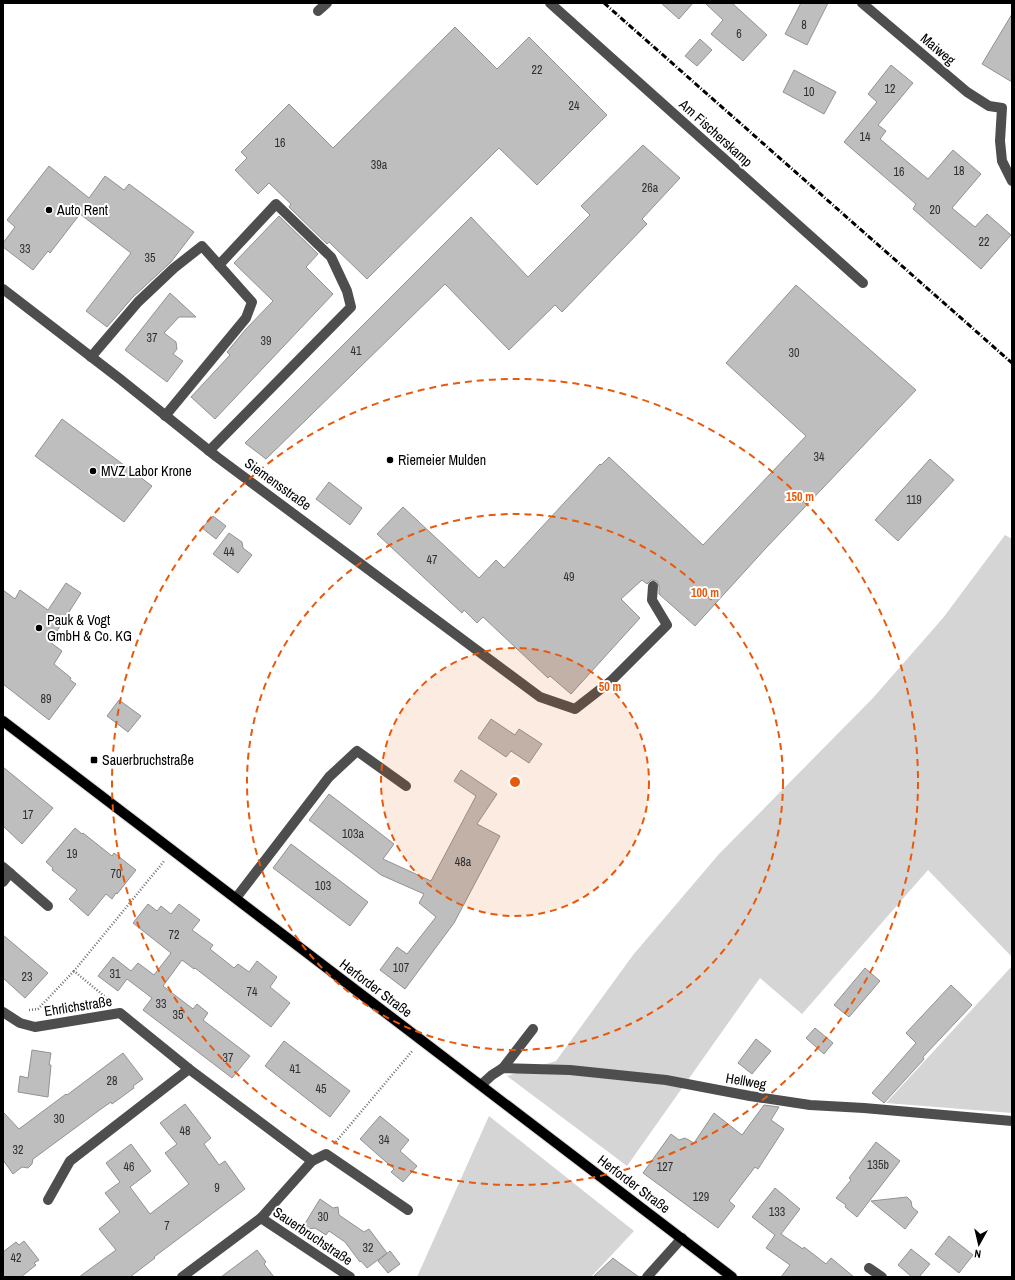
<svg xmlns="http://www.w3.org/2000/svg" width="1015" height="1280" font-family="'Archivo Narrow',sans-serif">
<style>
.green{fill:#d5d5d5}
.building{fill:#bebebe;stroke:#929292}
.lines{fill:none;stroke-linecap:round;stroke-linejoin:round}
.major-casing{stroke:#dbdbdb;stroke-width:12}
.path{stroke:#707070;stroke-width:2.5;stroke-dasharray:1 2;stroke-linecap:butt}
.minor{stroke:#4e4e4e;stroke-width:10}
.major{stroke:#000;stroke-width:10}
.rail{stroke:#000;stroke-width:3;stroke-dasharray:6 2 1 2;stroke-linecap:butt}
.ring{fill:none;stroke:#e8590c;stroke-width:2;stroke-dasharray:7 5}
.poi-dot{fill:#000;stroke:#fff;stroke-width:1.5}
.labels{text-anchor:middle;stroke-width:4;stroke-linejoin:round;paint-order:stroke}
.number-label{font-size:12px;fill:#303030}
.street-label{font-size:14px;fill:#000;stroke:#fff}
.poi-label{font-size:14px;fill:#000;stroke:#fff;text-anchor:start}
.centre{fill:#e8590c;stroke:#fff;stroke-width:2}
.ring-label{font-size:12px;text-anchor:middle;font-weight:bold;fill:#e8590c;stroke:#fff;stroke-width:4;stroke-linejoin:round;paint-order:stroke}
</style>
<rect width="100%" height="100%" fill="#fff"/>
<g class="green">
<path d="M1005,535l7,4v418l-84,-87 -126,144 -42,-36 -133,188 -120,-90 49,-15 77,-106 86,-101 153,-155 71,-81z"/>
<path d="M1012,966v147l-126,-10z"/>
<path d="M489,1116l145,115 -43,46h-174z"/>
</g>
<g class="building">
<path d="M661,3h32l-14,16z"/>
<path d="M705,3h27l35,32 -24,26 -32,-27 12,-14z"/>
<path d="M801,3h27l-21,42 -22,-11z"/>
<path d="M1012,14v68l-30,-18z"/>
<path d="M455,27l42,42 32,-32 78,78 -70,70 -38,-37 -132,131 -38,-37 -2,2 -38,-37 2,-3 -22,-21 -11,11 -23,-24 12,-12 -6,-6 48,-48 44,44z"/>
<path d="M700,39l12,11 -15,16 -12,-10z"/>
<path d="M891,65l22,18 -35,42 8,6 -6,8 48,40 25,-29 28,24 -29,34 23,19 12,-13 24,21 -30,34 -68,-60 3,-5 -72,-62 33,-40 -9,-8z"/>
<path d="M794,70l42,22 -12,22 -41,-22z"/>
<path d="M643,145l37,33 -38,41 5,5 -85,88 -7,-7 -46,45 -64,-66 -179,175 -21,-16 226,-226 57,60 62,-62 -9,-9z"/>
<path d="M49,166l40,32 16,-22 19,14 5,-6 65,48 -23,30 -38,35 -26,30 -21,-16 45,-58 -51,-39 -30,39 -2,-2 -15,19 -30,-23v-4l12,-16 -8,-7z"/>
<path d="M279,216l39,38 -12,13 27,27 -118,125 -24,-22 39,-42 -3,-3 19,-23 27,-28 -39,-38z"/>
<path d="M796,285l120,105 -150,158 -71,78 -36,-32v-8l-2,-5 -6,-1 -4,4 -5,-4 -21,19 19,19 -69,76 -21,-18 -2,2 -65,-61 -6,6 -13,-13 -2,3 -85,-79 26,-27 76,71 17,-18 8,8 96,-104 1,1 8,-8 94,88 103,-109 -80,-73z"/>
<path d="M170,293l26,24h-17l-15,16 12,9 1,7 -4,5 10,7 -16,21 -42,-32z"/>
<path d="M62,419l90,67 -28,36 -89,-66z"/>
<path d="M930,459l24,21 -56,61 -23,-21z"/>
<path d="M329,482l33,26 -12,17 -34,-26z"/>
<path d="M213,516l13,10 -10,13 -14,-11z"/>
<path d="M229,533l13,9 1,6 9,7 -14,18 -25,-19z"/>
<path d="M66,583l15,10 -31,49 12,9 -8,13 17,14 -1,2 6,4 -27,36 -46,-36v-94l12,9 5,-9 28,20z"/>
<path d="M119,700l22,16 -13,16 -21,-16z"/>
<path d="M491,719l24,16 4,-6 23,15 -13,19 -18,-12 -5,6 -28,-19z"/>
<path d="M3,767l50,41 -31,36 -19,-18z"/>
<path d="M461,770l36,24 -20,30 23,12 -46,87 -49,66 -25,-19 17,-23 10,7 29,-37 -17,-14 5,-9 -43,-19 -72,-55 20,-26 65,50 -11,15 48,22 45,-85 -22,-15z"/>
<path d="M75,828l7,6 1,-1 29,23 2,-3 22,17 -19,24 -1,-1 -4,6 -6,-5 -18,22 -19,-17 8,-9 -25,-20 1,-2 -7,-6z"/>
<path d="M291,844l77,58 -18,24 -77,-58z"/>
<path d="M148,904l9,7 4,-5 10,8 8,-10 21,16 -8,10 21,15 -3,4 24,19 4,-4 11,8 8,-11 20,16 -7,10 20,16 -19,24 -76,-59 -1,1 -12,-9 -19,26 30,23 4,-5 11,9 -5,7 47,36 -18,22 -89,-68 9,-12 -25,-19 -9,12 -20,-15 15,-19 18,14 7,-8 16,12 17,-22 -38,-30z"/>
<path d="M3,935l45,38 -23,25 -22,-20z"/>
<path d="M865,968l15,13 -31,36 -15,-12z"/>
<path d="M951,985l21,20 -49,52 1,2 -40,44 -12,-10 44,-50 -10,-10z"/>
<path d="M815,1028l18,15 -9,11 -18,-16z"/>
<path d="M756,1039l15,12 -19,23 -14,-11z"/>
<path d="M284,1041l66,50 -20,26 -65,-51z"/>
<path d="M32,1050l19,3 -2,12h2l-3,32 -30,-5 2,-16 8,2z"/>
<path d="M123,1053l20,26 -10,7 1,2 -22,16 -1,-2 -10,7 -68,50 -1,5 -4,4 -6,-1 -9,7 -10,-14v-48l16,17 47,-35 1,1z"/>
<path d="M185,1104l26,34 -7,6 15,21 6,-4 20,28 -91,68 1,1 -25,19h-51l37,-27 -17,-21 21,-17 -15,-19 15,-11 -14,-19 25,-19 20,27 -21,16 20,27 39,-30 -24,-31 12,-9 -17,-21z"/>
<path d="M764,1105l15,2 -8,13 13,9 -26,40 -3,-2 -26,34 6,5 -17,22 -75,-55 28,-39 8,6 6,-2 9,5 20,-30 28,22z"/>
<path d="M380,1116l29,24 -9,11 17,15 -14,16 -12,-10 3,-3 -34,-30z"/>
<path d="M876,1142l24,19 -43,56 -12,-10 1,-2 -10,-7 15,-18 -2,-2z"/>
<path d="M775,1188l25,21 -19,25 22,15 1,-2 22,17 5,-6 23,19h-73l9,-12 -24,-17 9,-13 -23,-18z"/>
<path d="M907,1197l4,4 1,6 6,5 -13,17 -34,-28z"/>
<path d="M320,1199l13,9 5,-1 1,8 25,17 5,-3 18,24 -20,15 -6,-7 -1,1 -15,-20 -16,-11 -3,4 -11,-7 -14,2z"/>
<path d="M949,1236l24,19 -14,18 -24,-19z"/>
<path d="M24,1241l15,19 -5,3 2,2 -15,12h-18v-25l13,-10 3,3z"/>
<path d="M911,1249l19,15 -11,13h-7l-14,-12z"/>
<path d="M257,1250l9,12 -2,2 10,13h-53z"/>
<path d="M390,1251l10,13 -12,9 -10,-12z"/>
<path d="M613,1258l5,4 21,15h-46z"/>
</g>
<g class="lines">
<defs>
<path id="major" d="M3,721l729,556"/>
</defs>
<use href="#major" class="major-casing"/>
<g class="path">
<path d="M109,1000l-35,-29 91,-111"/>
<path d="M29,1010l9,-1 36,-38"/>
<path d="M334,1144l79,-94"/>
</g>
<g class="minor">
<path d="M550,3l313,280"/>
<path d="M862,3l105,89 22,14 13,2 -2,33 2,20 10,20"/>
<path d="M318,11l9,-8"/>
<path d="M3,289l117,90 97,78 323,240 35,12 36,-28 56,-56 -15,-25 1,-14"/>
<path d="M91,357l47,-55 36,-34 28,-22 50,56 -6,16 -81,98"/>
<path d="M209,451l142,-144 -4,-16 -16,-34 -55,-53 -57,61"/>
<path d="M3,867l45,39"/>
<path d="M3,882l7,-9"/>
<path d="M236,898l93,-121 28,-26 49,35"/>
<path d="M3,1012l17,11 15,4 85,-14 69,56 123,92"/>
<path d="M503,1068l30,-39"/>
<path d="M481,1085l11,-10 11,-7 67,2 96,10 84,16 60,9 54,3 148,13"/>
<path d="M48,1200l22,-39 119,-92"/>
<path d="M261,1218l89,59"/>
<path d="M869,1268l13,9"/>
<path d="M182,1277l79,-59 51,-57 14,-7 82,56"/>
<path d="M647,1277l35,-39"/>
</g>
<use href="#major" class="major"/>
<path class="rail" d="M604,3l408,360"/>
</g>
<circle cx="515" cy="782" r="134" fill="#e8590c" fill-opacity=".12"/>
<g class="ring">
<circle cx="515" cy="782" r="134"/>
<circle cx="515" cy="782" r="268"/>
<circle cx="515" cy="782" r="403"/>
</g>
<g class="poi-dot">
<circle cx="49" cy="210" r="4"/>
<circle cx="390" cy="460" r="4"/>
<circle cx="93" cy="471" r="4"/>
<circle cx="39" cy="628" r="4"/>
<rect x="90" y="756" width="8" height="8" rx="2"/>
</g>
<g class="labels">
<g class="number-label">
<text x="804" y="29">8</text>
<text x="739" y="38">6</text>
<text x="537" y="74">22</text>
<text x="890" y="93">12</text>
<text x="809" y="96">10</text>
<text x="574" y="110">24</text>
<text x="865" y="141">14</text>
<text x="280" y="147">16</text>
<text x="379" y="169">39a</text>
<text x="959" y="175">18</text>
<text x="899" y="176">16</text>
<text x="650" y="192">26a</text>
<text x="935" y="214">20</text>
<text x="984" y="246">22</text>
<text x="25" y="253">33</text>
<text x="150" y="262">35</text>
<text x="152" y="342">37</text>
<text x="266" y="345">39</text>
<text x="356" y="355">41</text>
<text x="794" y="357">30</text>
<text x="819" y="461">34</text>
<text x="914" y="504">119</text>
<text x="229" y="556">44</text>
<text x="432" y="564">47</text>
<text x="569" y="581">49</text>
<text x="46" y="703">89</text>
<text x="28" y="819">17</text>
<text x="353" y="838">103a</text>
<text x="72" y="858">19</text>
<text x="463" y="866">48a</text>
<text x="116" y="878">70</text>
<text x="323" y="890">103</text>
<text x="174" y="939">72</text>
<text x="401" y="972">107</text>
<text x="115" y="978">31</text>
<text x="27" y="981">23</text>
<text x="252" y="996">74</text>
<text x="161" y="1008">33</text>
<text x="178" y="1019">35</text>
<text x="228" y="1062">37</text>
<text x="295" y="1073">41</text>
<text x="112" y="1085">28</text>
<text x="321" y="1093">45</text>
<text x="59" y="1123">30</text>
<text x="185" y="1135">48</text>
<text x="384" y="1144">34</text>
<text x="18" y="1154">32</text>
<text x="878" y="1169">135b</text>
<text x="129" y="1171">46</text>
<text x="665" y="1171">127</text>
<text x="217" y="1192">9</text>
<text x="701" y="1201">129</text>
<text x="777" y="1216">133</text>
<text x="323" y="1221">30</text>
<text x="167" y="1230">7</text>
<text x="368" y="1252">32</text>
<text x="16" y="1262">42</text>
</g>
<g class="street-label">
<text transform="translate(938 49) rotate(40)" y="5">Maiweg</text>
<text transform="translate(716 133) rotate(42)" y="5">Am Fischerskamp</text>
<text transform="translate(278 484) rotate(36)" y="5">Siemensstraße</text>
<text transform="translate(376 988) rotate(37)" y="5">Herforder Straße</text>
<text transform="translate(78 1006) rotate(-9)" y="5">Ehrlichstraße</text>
<text transform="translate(746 1081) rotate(10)" y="5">Hellweg</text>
<text transform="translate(634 1184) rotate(37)" y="5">Herforder Straße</text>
<text transform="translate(313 1236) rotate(34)" y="5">Sauerbruchstraße</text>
</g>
<g class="poi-label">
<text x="57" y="215">Auto Rent</text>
<text x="398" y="465">Riemeier Mulden</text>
<text x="101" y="476">MVZ Labor Krone</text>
<text x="47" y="625">Pauk &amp; Vogt<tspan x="47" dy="16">GmbH &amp; Co. KG</tspan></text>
<text x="102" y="765">Sauerbruchstraße</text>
</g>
</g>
<circle cx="515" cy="782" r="6" class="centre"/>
<g class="ring-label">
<text x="800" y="501">150 m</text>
<text x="705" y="597">100 m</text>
<text x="610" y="691">50 m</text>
</g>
<rect width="1015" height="1280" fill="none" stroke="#000000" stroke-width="8"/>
<g transform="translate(979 1244) rotate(188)" stroke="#ffffff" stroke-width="3" paint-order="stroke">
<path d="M0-3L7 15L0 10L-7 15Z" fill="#000000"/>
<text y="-6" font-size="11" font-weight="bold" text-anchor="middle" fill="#000000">N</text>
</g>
</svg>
